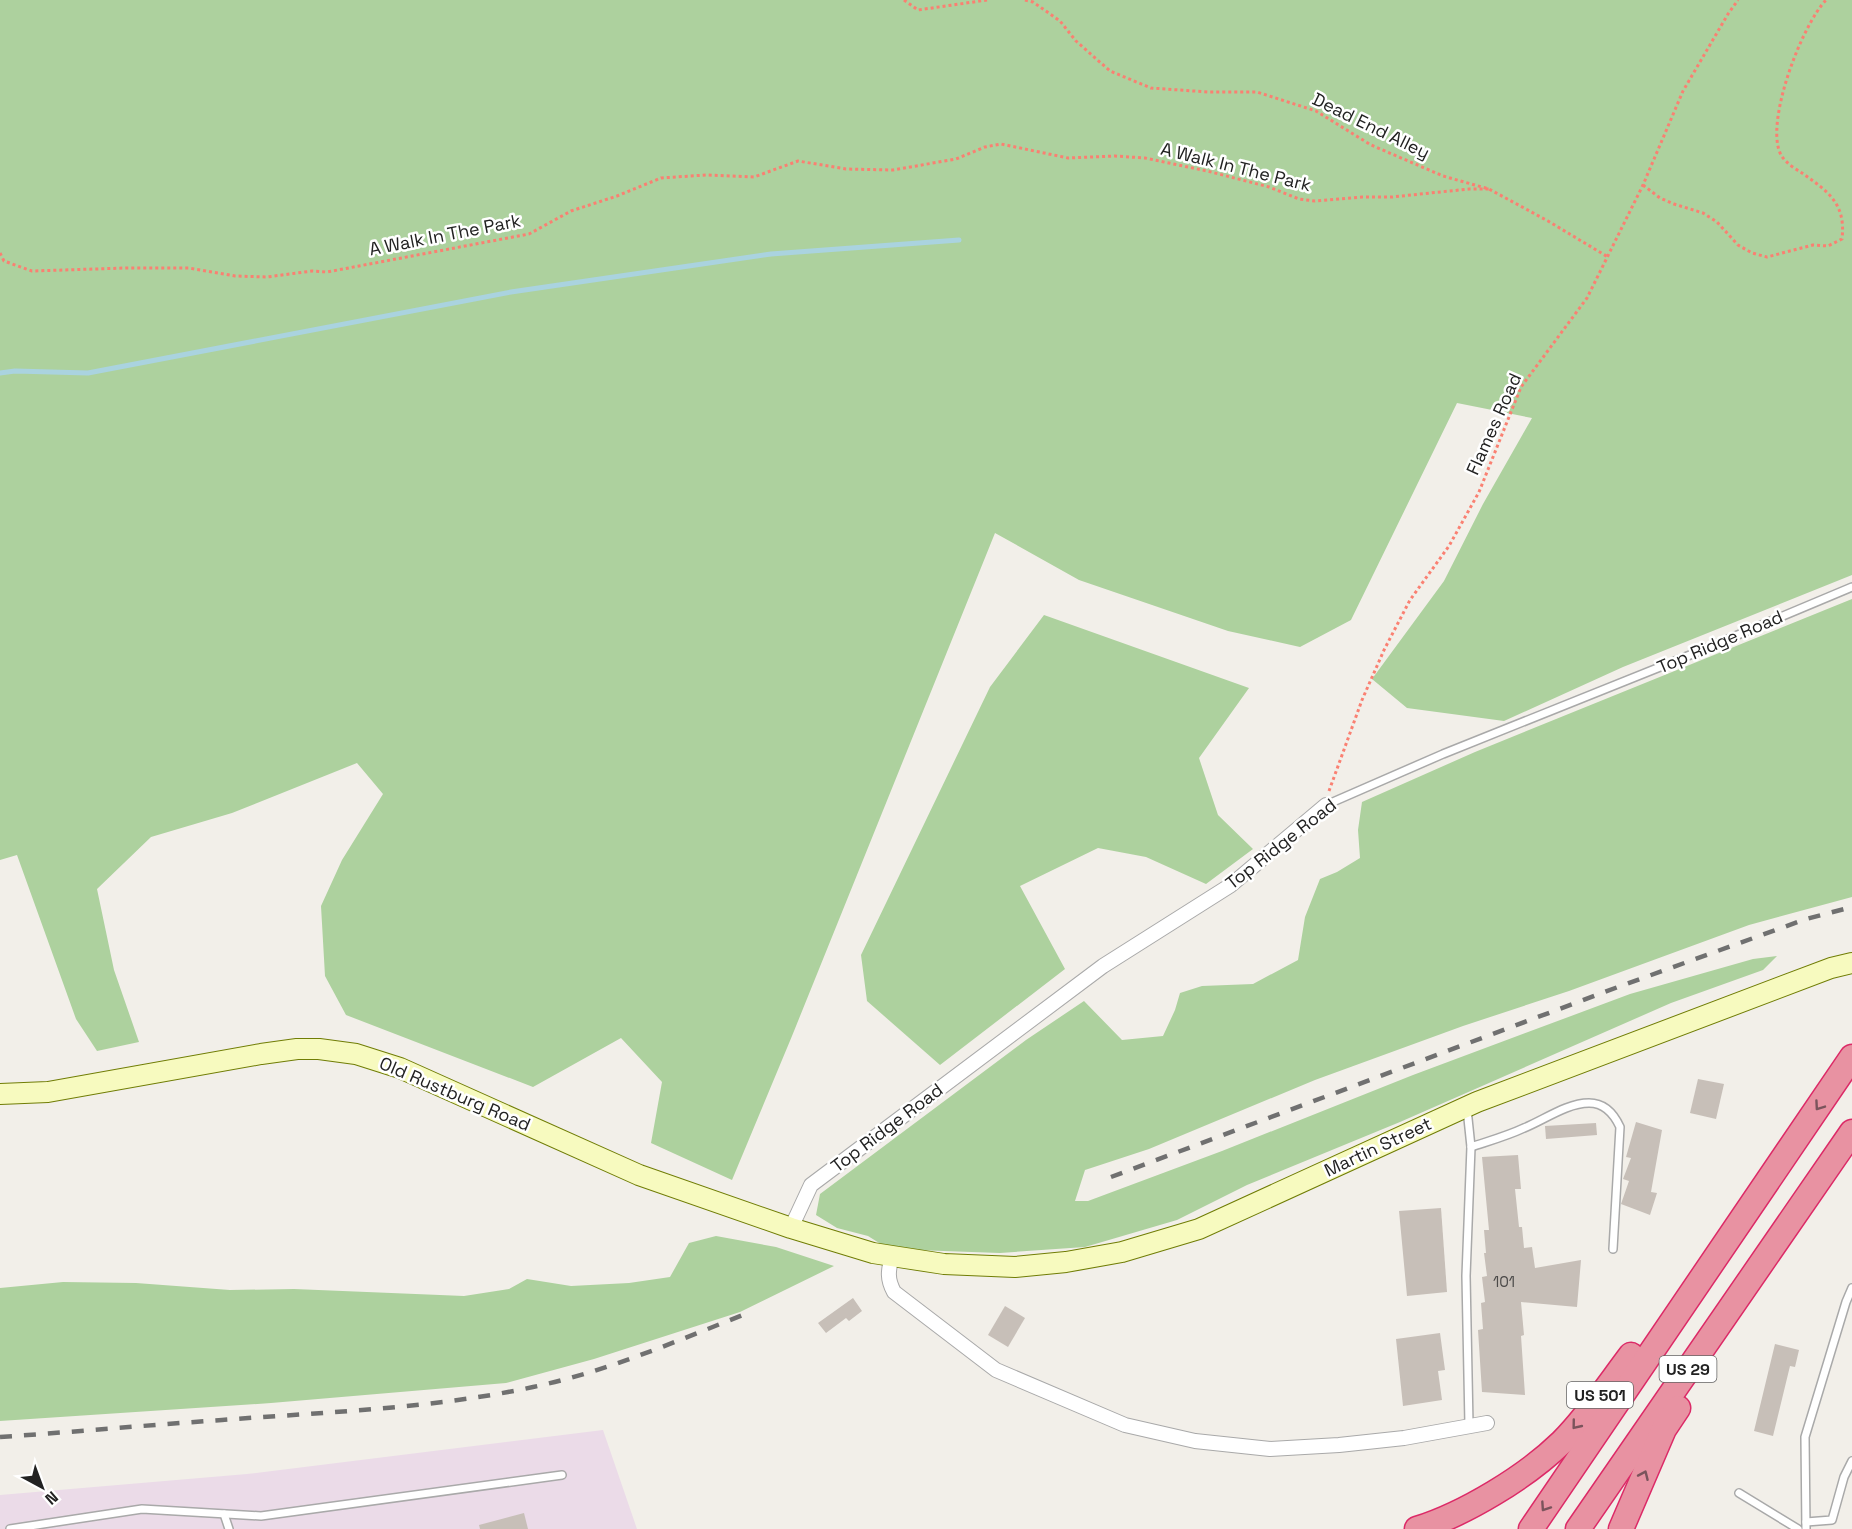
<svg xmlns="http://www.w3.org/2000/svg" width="1852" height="1529" font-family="'Space Grotesk',sans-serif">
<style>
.industrial{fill:#ebdbe8}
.forest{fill:#add19e}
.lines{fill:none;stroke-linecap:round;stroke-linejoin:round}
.stream{stroke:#aad3df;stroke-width:5}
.building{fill:#c7bfb8}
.lane-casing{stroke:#a9a9a9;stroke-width:10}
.street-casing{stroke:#a9a9a9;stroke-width:16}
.secondary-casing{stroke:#707d05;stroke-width:22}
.highway-casing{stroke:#dc2a67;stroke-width:27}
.path{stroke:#fa8072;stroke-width:3;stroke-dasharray:3 3;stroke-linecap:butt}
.lane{stroke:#fff;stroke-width:7}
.street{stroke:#fff;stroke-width:14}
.secondary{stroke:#f7fabf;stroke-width:20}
.highway{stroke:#e892a2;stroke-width:24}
.rail{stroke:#707070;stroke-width:4.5;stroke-dasharray:12 12;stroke-linecap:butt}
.oneway{stroke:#7b545c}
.labels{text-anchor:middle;stroke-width:5;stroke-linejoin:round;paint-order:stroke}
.number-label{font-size:15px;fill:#4b4948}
.shield{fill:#fff;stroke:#646464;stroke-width:1.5}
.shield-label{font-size:16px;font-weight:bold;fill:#222}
.street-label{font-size:18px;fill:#222;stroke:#fff}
</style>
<rect width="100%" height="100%" fill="#f2efe9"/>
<path class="industrial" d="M603,1430l34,99h-637v-34l247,-21z"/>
<g class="forest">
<path d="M0,0h1852v575l-229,92 -119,54 -97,-13 -35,-29 72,-98 39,-77 49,-86 -75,-15 -106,217 -51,27 -72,-16 -149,-51 -84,-47 -203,503 -60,144 -81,-37 11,-61 -41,-44 -88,49 -187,-72 -21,-39 -4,-70 21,-46 41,-66 -26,-31 -125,50 -81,24 -54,52 17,81 25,72 -42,9 -21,-32 -59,-164 -17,5z"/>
<path d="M1852,599v298l-103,28 -180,66 -106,35 -148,54 -166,69 -64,21 -10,31h13l134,-50 191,-76 217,-81 123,-35 24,-3 -14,14 -92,33 -271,119 -153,63 -70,35 -92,27 -85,6 -85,-3 -31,-4 -16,-10 -31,-8 -21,-13 4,-21 206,-154 58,-39 38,39 41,-4 12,-26 5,-17 22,-7 51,-2 45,-24 7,-43 15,-38 17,-7 23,-14 -2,-28 4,-28 113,-50z"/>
<path d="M1044,615l205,73 -50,70 19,57 35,34 -47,35 -60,-27 -48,-9 -78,38 45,83 -125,96 -73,-64 -6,-46 129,-268z"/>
<path d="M716,1236l60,11 58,19 -94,46 -146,47 -88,24 -235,20 -271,18v-133l63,-6 73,1 94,7 64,-1 170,7 45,-7 18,-10 44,7 58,-3 41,-6 19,-34z"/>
</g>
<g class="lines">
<path class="stream" d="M0,373l15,-2 73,2 423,-81 260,-38 188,-14"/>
</g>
<g class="building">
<path d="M1698,1079l26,5 -8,35 -26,-6z"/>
<path d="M1636,1122l26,8 -11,62 6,1 -7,22 -29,-11 8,-23 -6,-2 8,-21 -5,-1z"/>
<path d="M1596,1123l1,12 -51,4 -1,-13z"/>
<path d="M1518,1155l3,34h-6l4,38h3l2,21 8,-1 3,21 46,-8 -4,47 -56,-5 3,33 -3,1 4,59 -43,-3 -4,-62 5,-1 -2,-26 4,-1 -3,-25 5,-1 -3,-23h2l-2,-23h5l-7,-73z"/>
<path d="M1441,1208l6,84 -40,4 -8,-85z"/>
<path d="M853,1298l9,13 -13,10 -3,-3 -20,15 -8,-10z"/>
<path d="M1005,1306l20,12 -17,29 -20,-12z"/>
<path d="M1440,1333l5,37 -7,1 4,29 -39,6 -7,-67z"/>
<path d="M1775,1344l24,6 -4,17 -5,-1 -17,70 -19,-5z"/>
<path d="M524,1513l4,16h-48l-1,-4z"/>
</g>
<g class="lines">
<defs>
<g id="lane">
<path d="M1326,805l117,-51 247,-99 162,-68"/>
<path d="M1467,1109l4,38 -5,129 3,149"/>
<path d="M1471,1147c18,-6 36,-11 53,-19 20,-8 43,-25 65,-25 16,0 25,11 31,24l-7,122"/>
<path d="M1739,1493l59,36"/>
<path d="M224,1514l5,15"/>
<path d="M1806,1522l26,-2 12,-43 8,-16"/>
<path d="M10,1529l132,-20 119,7 301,-41"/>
<path d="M1806,1529l-1,-92 41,-135 6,-14"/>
</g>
<g id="street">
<path d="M791,1228l20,-43 292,-219 128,-81 95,-80"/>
<path d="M892,1256c-4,15 -5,23 2,36l102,78 129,55 70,16 75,8 69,-4 65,-7 83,-15"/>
</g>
<path id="secondary" d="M0,1094l48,-2 213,-38 36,-5h22l37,5 44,14 239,107 152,53 82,25 19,3 52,8 71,3 51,-5 56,-10 77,-23 278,-127 354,-134 21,-5"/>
<g id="highway">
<path d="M1417,1529c48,-15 109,-52 145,-87 26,-26 47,-58 69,-87"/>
<path d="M1531,1529l321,-472"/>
<path d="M1578,1529l274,-397"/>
<path d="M1621,1529l43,-100 14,-21"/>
</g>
</defs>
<use href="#lane" class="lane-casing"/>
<use href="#street" class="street-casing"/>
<use href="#secondary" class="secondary-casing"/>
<use href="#highway" class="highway-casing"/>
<g class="path">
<path d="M904,0l14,10 69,-10"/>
<path d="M1025,0l8,2 27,19 16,20 34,30 41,17 57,4h49l59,19 55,34 72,31 46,13 59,32 60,36"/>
<path d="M1643,185l17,13 14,6 29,9 14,9 21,23 14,8 15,4 46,-12 15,1 14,-7c4,-35 -13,-47 -40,-66 -7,-4 -16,-10 -21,-18 -17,-32 21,-130 45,-155"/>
<path d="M0,253l4,8 28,10 94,-3h63l46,8 32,1 45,-6 15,1 202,-38 42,-23 46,-15 44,-18 45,-3 48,2 44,-16 48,8 47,1 63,-11 29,-12 16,-3 67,14 47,-2 30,2 62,13 62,16 30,12 16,2 47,-4h30l77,-8h20"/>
<path d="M1329,791l33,-91 22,-50 26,-50 39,-54 30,-54 42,-105 66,-89 56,-113 40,-94 45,-77 10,-14"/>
</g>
<use href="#lane" class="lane"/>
<use href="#street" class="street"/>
<use href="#secondary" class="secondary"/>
<use href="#highway" class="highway"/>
<g class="rail">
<path d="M1111,1177l507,-190 188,-68 46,-12"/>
<path d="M0,1437c74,-5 148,-12 222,-17 103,-8 209,-11 311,-33 72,-15 141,-45 210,-72"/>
</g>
</g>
<defs><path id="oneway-chevron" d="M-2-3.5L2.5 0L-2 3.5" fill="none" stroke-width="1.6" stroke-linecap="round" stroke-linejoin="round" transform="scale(1.5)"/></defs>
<g class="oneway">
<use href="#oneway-chevron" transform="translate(1819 1106) rotate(125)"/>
<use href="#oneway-chevron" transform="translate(1576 1425) rotate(129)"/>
<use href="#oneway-chevron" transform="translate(1644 1475) rotate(-66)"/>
<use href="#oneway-chevron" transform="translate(1545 1507) rotate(124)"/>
</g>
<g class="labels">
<g class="number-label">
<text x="1504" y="1287">101</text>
</g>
<g class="shield">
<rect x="1659.5" y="1356" width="57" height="26" rx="4.5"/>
<rect x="1567" y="1382" width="66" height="26" rx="4.5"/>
</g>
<g class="shield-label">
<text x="1688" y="1375">US 29</text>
<text x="1600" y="1401">US 501</text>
</g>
<g class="street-label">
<text transform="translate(1371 126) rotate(26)" y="6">Dead End Alley</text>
<text transform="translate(1236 167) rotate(14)" y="6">A Walk In The Park</text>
<text transform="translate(445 235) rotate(-11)" y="6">A Walk In The Park</text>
<text transform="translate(1494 424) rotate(-66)" y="6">Flames Road</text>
<text transform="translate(1720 642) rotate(-23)" y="6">Top Ridge Road</text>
<text transform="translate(1281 844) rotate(-38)" y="6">Top Ridge Road</text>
<text transform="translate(455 1094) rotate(23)" y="6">Old Rustburg Road</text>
<text transform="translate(887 1128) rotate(-37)" y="6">Top Ridge Road</text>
<text transform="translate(1378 1147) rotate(-25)" y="6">Martin Street</text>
</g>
</g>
<g transform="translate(42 1487) rotate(139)" stroke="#ffffff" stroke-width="4.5" paint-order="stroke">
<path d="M0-4.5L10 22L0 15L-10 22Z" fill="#222222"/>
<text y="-9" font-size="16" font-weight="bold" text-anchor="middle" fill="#222222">N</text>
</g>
</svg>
